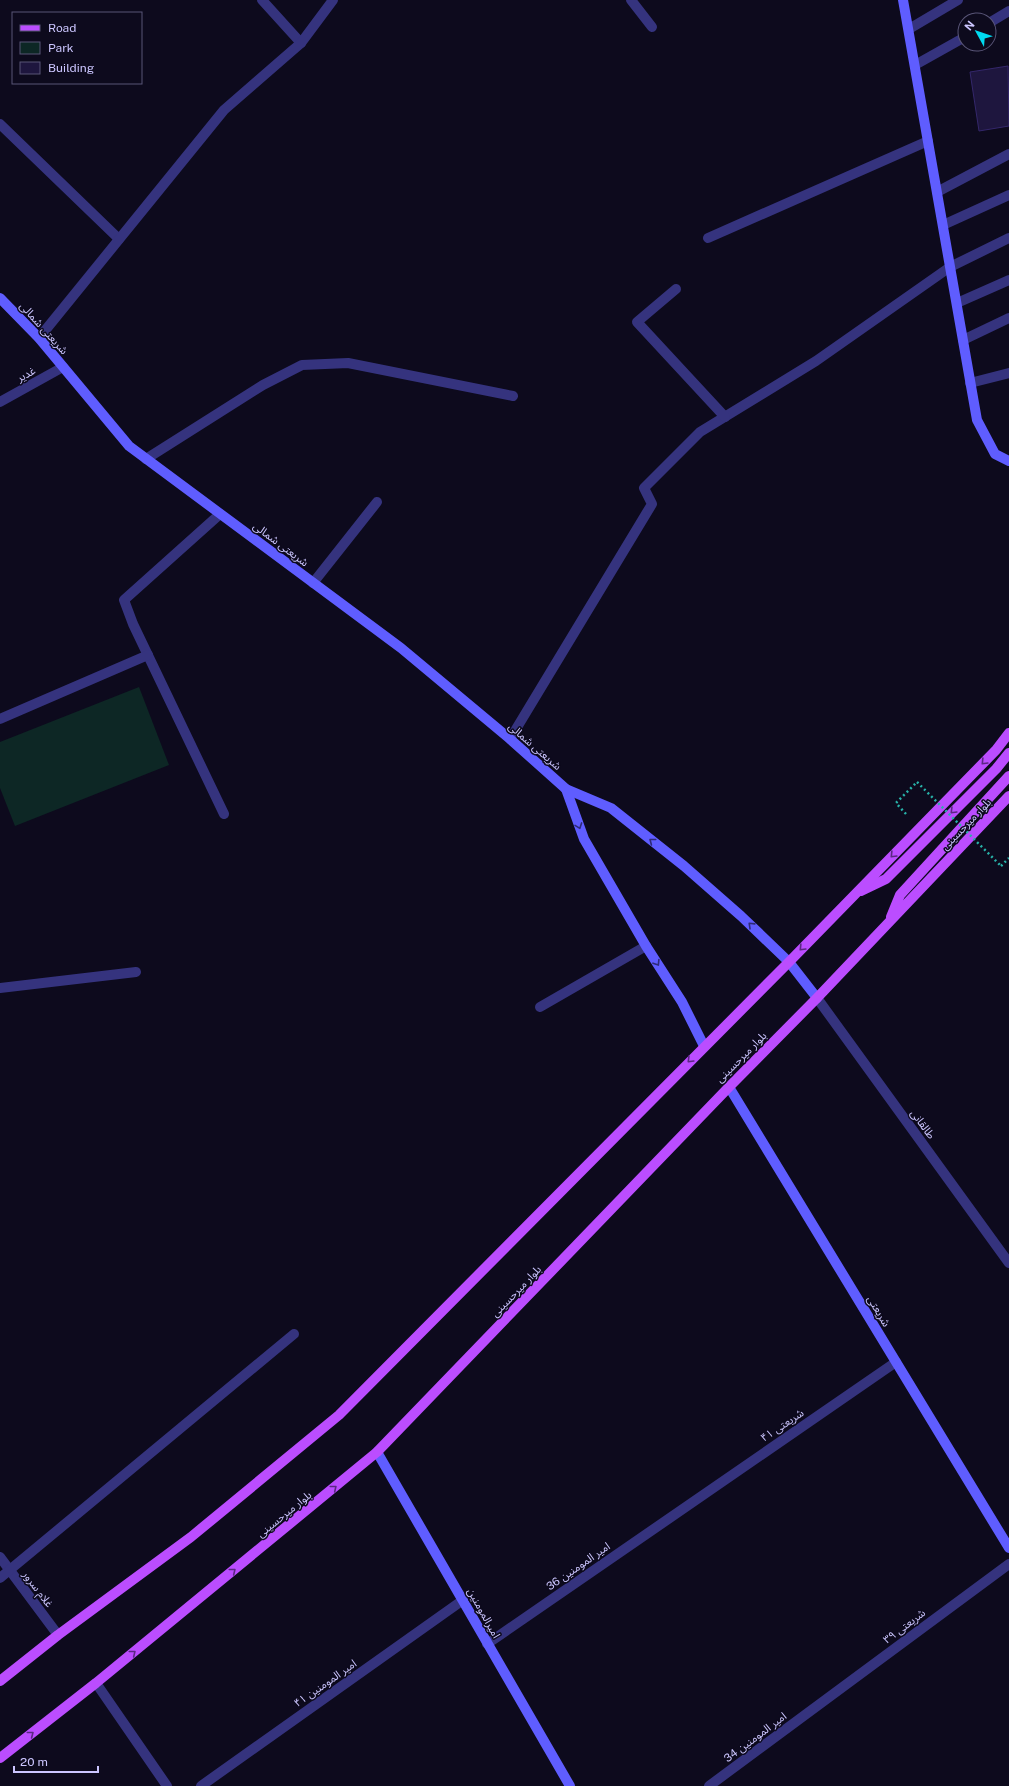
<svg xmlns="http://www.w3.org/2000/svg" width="1009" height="1786" font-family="'Public Sans','Noto Sans Arabic',sans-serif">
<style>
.green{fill:#0d2725}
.building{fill:#1e163e;stroke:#34276b}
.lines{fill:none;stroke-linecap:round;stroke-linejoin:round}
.path{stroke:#28b1a8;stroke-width:2.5;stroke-dasharray:2 3;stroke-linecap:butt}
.lane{stroke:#35337e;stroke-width:10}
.street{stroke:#35337e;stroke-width:10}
.secondary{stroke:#5f5dff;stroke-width:10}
.primary{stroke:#bb4dff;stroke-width:10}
.path-bridge{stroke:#28b1a8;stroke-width:2.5;stroke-dasharray:2 3;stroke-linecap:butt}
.oneway{stroke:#5b2883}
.oneway2{stroke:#2e2b77}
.labels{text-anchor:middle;stroke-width:3;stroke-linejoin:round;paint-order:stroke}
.street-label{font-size:11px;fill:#ccc6ff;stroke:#0d0a1d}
</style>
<rect width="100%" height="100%" fill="#0d0a1d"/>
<path class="green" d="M139,687l30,78 -154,61 -15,-38v-46z"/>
<path class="building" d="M1008,66l1,60 -30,5 -9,-59z"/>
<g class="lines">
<g class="path">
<path d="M906,814l-10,-11 21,-21"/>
<path d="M1001,866l8,-8"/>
</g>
<g class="lane">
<path d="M989,23l20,-12"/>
<path d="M909,29l49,-29"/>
<path d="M915,65l50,-28"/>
<path d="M937,192l72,-38"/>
<path d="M943,225l66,-30"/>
<path d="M957,303l52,-23"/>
<path d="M963,340l46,-22"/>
<path d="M970,383l39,-10"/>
<path d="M510,739l142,-235 -8,-16 56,-56 116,-71 134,-94 59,-29"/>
</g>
<g class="street">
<path d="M262,0l39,43"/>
<path d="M631,0l21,27"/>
<path d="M0,124l119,115"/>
<path d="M708,238l220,-97"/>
<path d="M676,289l-39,33 88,95"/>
<path d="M39,338l185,-228 77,-67 32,-43"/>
<path d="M0,402l63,-35"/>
<path d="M146,459l117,-74 39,-20 46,-2 165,33"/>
<path d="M220,514l-96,86 9,24 91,190"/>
<path d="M313,583l64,-81"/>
<path d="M0,719l148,-64"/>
<path d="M0,988l136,-16"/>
<path d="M817,998l192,265"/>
<path d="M540,1007l106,-61"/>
<path d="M0,1557l58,78"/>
<path d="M0,1578l294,-244"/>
<path d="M487,1644l409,-282"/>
<path d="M96,1683l71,103"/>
<path d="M201,1786l262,-186"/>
<path d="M709,1786l300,-222"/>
</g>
<g class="secondary">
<path d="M903,0l74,420 18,34 14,7"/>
<path d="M0,298l39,40 90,108 272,202 109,91 56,50 45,19 73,58 57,50 48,46 28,36"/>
<path d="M566,789l18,50 62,107 36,56 22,44"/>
<path d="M729,1087l280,461"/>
<path d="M377,1452l193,334"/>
</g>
<g class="primary">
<path d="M861,891l25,-12 110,-110 13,-16"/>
<path d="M891,917l9,-22 109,-119"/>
<path d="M0,1681l58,-46 133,-98 148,-122 450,-453 207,-212 13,-17"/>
<path d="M0,1758l96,-75 281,-231 352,-365 88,-89 192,-202"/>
</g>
<path class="path-bridge" d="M917,782l84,84"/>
</g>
<defs><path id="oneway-chevron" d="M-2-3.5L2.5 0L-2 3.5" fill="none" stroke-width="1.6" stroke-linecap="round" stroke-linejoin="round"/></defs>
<g class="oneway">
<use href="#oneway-chevron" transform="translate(984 762) rotate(134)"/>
<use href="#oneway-chevron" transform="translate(953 811) rotate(135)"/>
<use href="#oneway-chevron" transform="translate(893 855) rotate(134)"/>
<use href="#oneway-chevron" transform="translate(802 948) rotate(134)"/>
<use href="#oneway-chevron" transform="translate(690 1060) rotate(135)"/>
<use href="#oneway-chevron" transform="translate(334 1488) rotate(-39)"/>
<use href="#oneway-chevron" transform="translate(233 1571) rotate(-39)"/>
<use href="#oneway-chevron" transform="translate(133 1653) rotate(-39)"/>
<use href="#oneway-chevron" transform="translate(31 1734) rotate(-38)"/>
</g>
<g class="oneway2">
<use href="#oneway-chevron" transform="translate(579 826) rotate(70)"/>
<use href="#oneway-chevron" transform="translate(652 841) rotate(-142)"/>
<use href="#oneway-chevron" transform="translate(751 925) rotate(-136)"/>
<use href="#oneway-chevron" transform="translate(657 963) rotate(58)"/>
</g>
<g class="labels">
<g class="street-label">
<text transform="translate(44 328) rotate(48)" y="4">شریعتی شمالی</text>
<text transform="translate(26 374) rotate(-29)" y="4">غدیر</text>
<text transform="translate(281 544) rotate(37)" y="4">شریعتی شمالی</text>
<text transform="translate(535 746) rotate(41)" y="4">شریعتی شمالی</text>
<text transform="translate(966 824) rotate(-46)" y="4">بلوار میرحسینی</text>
<text transform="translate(741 1057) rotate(-45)" y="4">بلوار میرحسینی</text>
<text transform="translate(923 1124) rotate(54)" y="4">طالقانی</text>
<text transform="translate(516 1291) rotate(-46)" y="4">بلوار میرحسینی</text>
<text transform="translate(879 1311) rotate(59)" y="4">شریعتی</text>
<text transform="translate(782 1425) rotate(-34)" y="4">شریعتی ۴۱</text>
<text transform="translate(284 1514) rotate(-39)" y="4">بلوار میرحسینی</text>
<text transform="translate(578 1566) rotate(-35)" y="4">امیر المومنین 36</text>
<text transform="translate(38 1589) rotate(53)" y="4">غلام سرور</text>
<text transform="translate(484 1613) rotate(61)" y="4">امیرالمومنین</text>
<text transform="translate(904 1626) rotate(-37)" y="4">شریعتی ۳۹</text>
<text transform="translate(325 1683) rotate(-35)" y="4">امیر المومنین ۴۱</text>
<text transform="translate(755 1737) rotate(-37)" y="4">امیر المومنین 34</text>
</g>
</g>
<rect x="12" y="12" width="130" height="72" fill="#0d0a1d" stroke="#595577"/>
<rect x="20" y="25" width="20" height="6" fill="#bb4dff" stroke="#595577"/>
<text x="48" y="32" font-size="12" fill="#ccc6ff">Road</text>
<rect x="20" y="42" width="20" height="12" fill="#0d2725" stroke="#595577"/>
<text x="48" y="52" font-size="12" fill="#ccc6ff">Park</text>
<rect x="20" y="62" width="20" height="12" fill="#1e163e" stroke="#595577"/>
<text x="48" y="72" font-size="12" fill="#ccc6ff">Building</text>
<g transform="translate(977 32) rotate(310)"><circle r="19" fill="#0d0a1d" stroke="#595577"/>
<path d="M0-3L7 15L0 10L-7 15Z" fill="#00dbf1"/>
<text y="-6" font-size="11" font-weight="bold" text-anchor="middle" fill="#ccc6ff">N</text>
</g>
<path d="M14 1766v6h84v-6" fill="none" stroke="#ccc6ff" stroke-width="2"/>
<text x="20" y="1766" font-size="12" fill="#ccc6ff" stroke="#0d0a1d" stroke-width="3" paint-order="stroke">20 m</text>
</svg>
